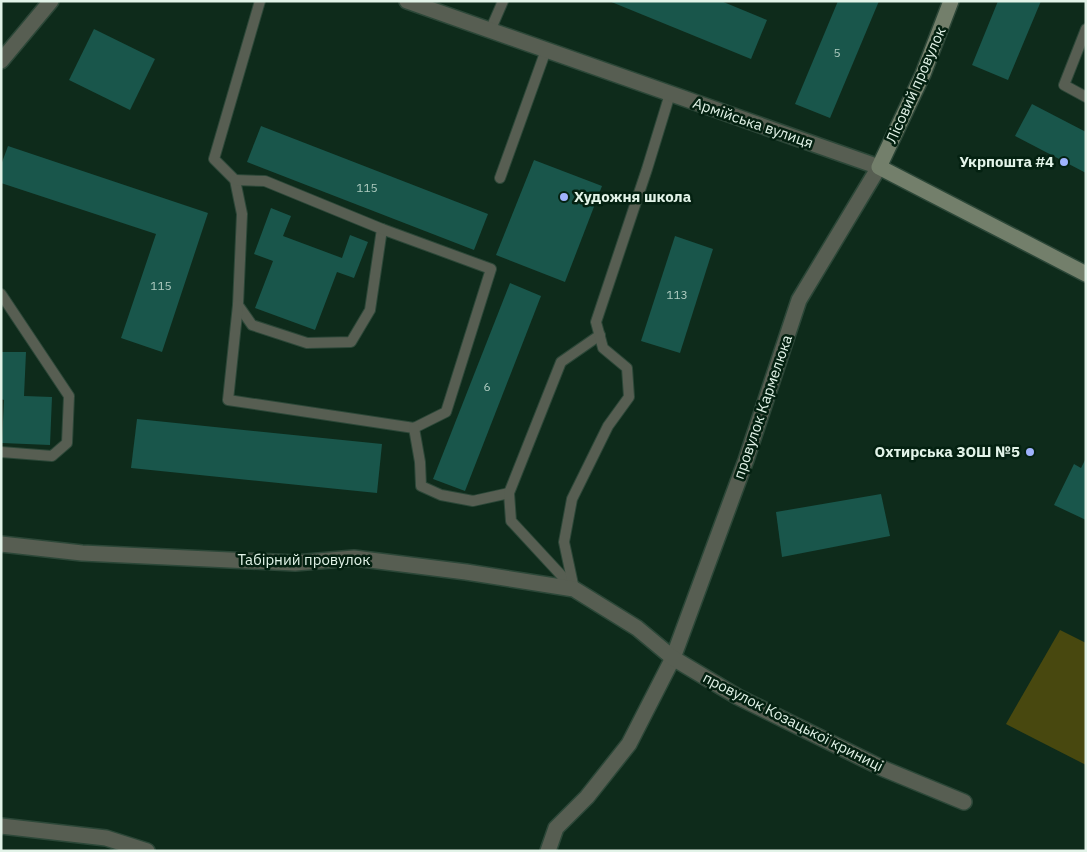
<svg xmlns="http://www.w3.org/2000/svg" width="1087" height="852" font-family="'IBM Plex Sans',sans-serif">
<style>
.green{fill:#48480f}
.building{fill:#19564b}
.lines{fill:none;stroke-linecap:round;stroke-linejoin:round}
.lane-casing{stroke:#2c4738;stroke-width:12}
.street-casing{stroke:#2c4738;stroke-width:18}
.secondary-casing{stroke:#2c4738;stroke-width:18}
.lane{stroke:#575e52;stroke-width:10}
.street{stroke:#575e52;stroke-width:15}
.secondary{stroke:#737f6b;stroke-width:15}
.poi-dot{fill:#9fb3fd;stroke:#042111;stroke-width:2}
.labels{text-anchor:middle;stroke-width:5;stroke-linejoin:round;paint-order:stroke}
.number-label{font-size:12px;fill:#b0ccc1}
.street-label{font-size:15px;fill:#e2f3e8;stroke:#042111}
.poi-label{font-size:15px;font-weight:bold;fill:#e2f3e8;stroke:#042111;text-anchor:end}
</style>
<rect width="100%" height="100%" fill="#0e2b1b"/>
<path class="green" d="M1060,630l26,13v122l-80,-41z"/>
<g class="building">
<path d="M609,1h112l46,19 -16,39z"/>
<path d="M838,1h41l-49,117 -35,-14z"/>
<path d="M998,1h43l-33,79 -36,-15z"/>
<path d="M94,29l61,30 -25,51 -61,-30z"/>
<path d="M1032,104l54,28v41l-71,-37z"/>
<path d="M261,126l227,88 -14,36 -227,-88z"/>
<path d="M8,146l200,67 -46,139 -41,-14 35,-104 -155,-51v-18z"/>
<path d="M534,160l68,26 -37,96 -69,-27z"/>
<path d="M271,208l20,8 -8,20 59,22 8,-23 18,7 -14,36 -17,-6 -22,58 -60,-22 18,-47 -19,-7z"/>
<path d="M675,236l38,13 -33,104 -39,-12z"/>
<path d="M510,283l31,13 -76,195 -32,-12z"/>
<path d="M1,352h25l-2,44 28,1 -2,48 -48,-2 2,-43 -3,-1z"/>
<path d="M137,419l245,25 -5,49 -246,-25z"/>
<path d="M1086,458v62l-32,-15 20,-41 7,4z"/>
<path d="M881,494l9,42 -108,21 -6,-45z"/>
</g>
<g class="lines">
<defs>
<g id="lane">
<path d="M260,1l-46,158 21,21 7,34 -4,91 14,20 55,18 44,-1 19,-32 12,-81"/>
<path d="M1086,29l-22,56 22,12"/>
<path d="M490,31l13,-30"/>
<path d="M500,178l46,-128"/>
<path d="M235,180l30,1 117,48 109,40 -45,143 -32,16 -186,-28 10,-95"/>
<path d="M1,294l68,102 -2,47 -15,13 -51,-4"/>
<path d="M414,428l6,34 1,24 20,9 32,6 36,-8"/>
<path d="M573,588l-62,-67 -2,-28 52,-131 39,-27"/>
<path d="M574,589l-10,-47 8,-43 36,-73 21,-29 -2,-29 -24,-20 -7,-26 51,-153 23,-75"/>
</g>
<g id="street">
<path d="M407,1l472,166 -80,133 -53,160 -73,198 -44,86 -42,53 -31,31 -8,23"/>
<path d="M1,61l50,-60"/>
<path d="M1,544l81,9 213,10 59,-5 112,14 108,17 63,39 36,30 65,39 146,72 80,33"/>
<path d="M1,826l105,12 41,13"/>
</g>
<path id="secondary" d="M951,1l-28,73 -44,93 207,107"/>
</defs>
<use href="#lane" class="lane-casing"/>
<use href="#street" class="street-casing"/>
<use href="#secondary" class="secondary-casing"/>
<use href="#lane" class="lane"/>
<use href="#street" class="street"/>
<use href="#secondary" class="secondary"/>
</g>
<g class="poi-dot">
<circle cx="1064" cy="162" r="5"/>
<circle cx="564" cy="197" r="5"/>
<circle cx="1030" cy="452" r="5"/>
</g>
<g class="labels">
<g class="number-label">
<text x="837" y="57">5</text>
<text x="367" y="192">115</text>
<text x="161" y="290">115</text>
<text x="677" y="299">113</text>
<text x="487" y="391">6</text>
</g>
<g class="street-label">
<text transform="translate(916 85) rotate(-66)" y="5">Лісовий провулок</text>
<text transform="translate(753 123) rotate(19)" y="5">Армійська вулиця</text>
<text transform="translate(763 407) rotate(-71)" y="5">провулок Кармелюка</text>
<text x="304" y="565">Табірний провулок</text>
<text transform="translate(793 722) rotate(27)" y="5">провулок Козацької криниці</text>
</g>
<g class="poi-label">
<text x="1054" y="167">Укрпошта #4</text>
<text x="574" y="202" text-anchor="start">Художня школа</text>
<text x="1020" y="457">Охтирська ЗОШ №5</text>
</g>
</g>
<rect width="1087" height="852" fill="none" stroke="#e2f3e8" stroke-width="5"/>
</svg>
